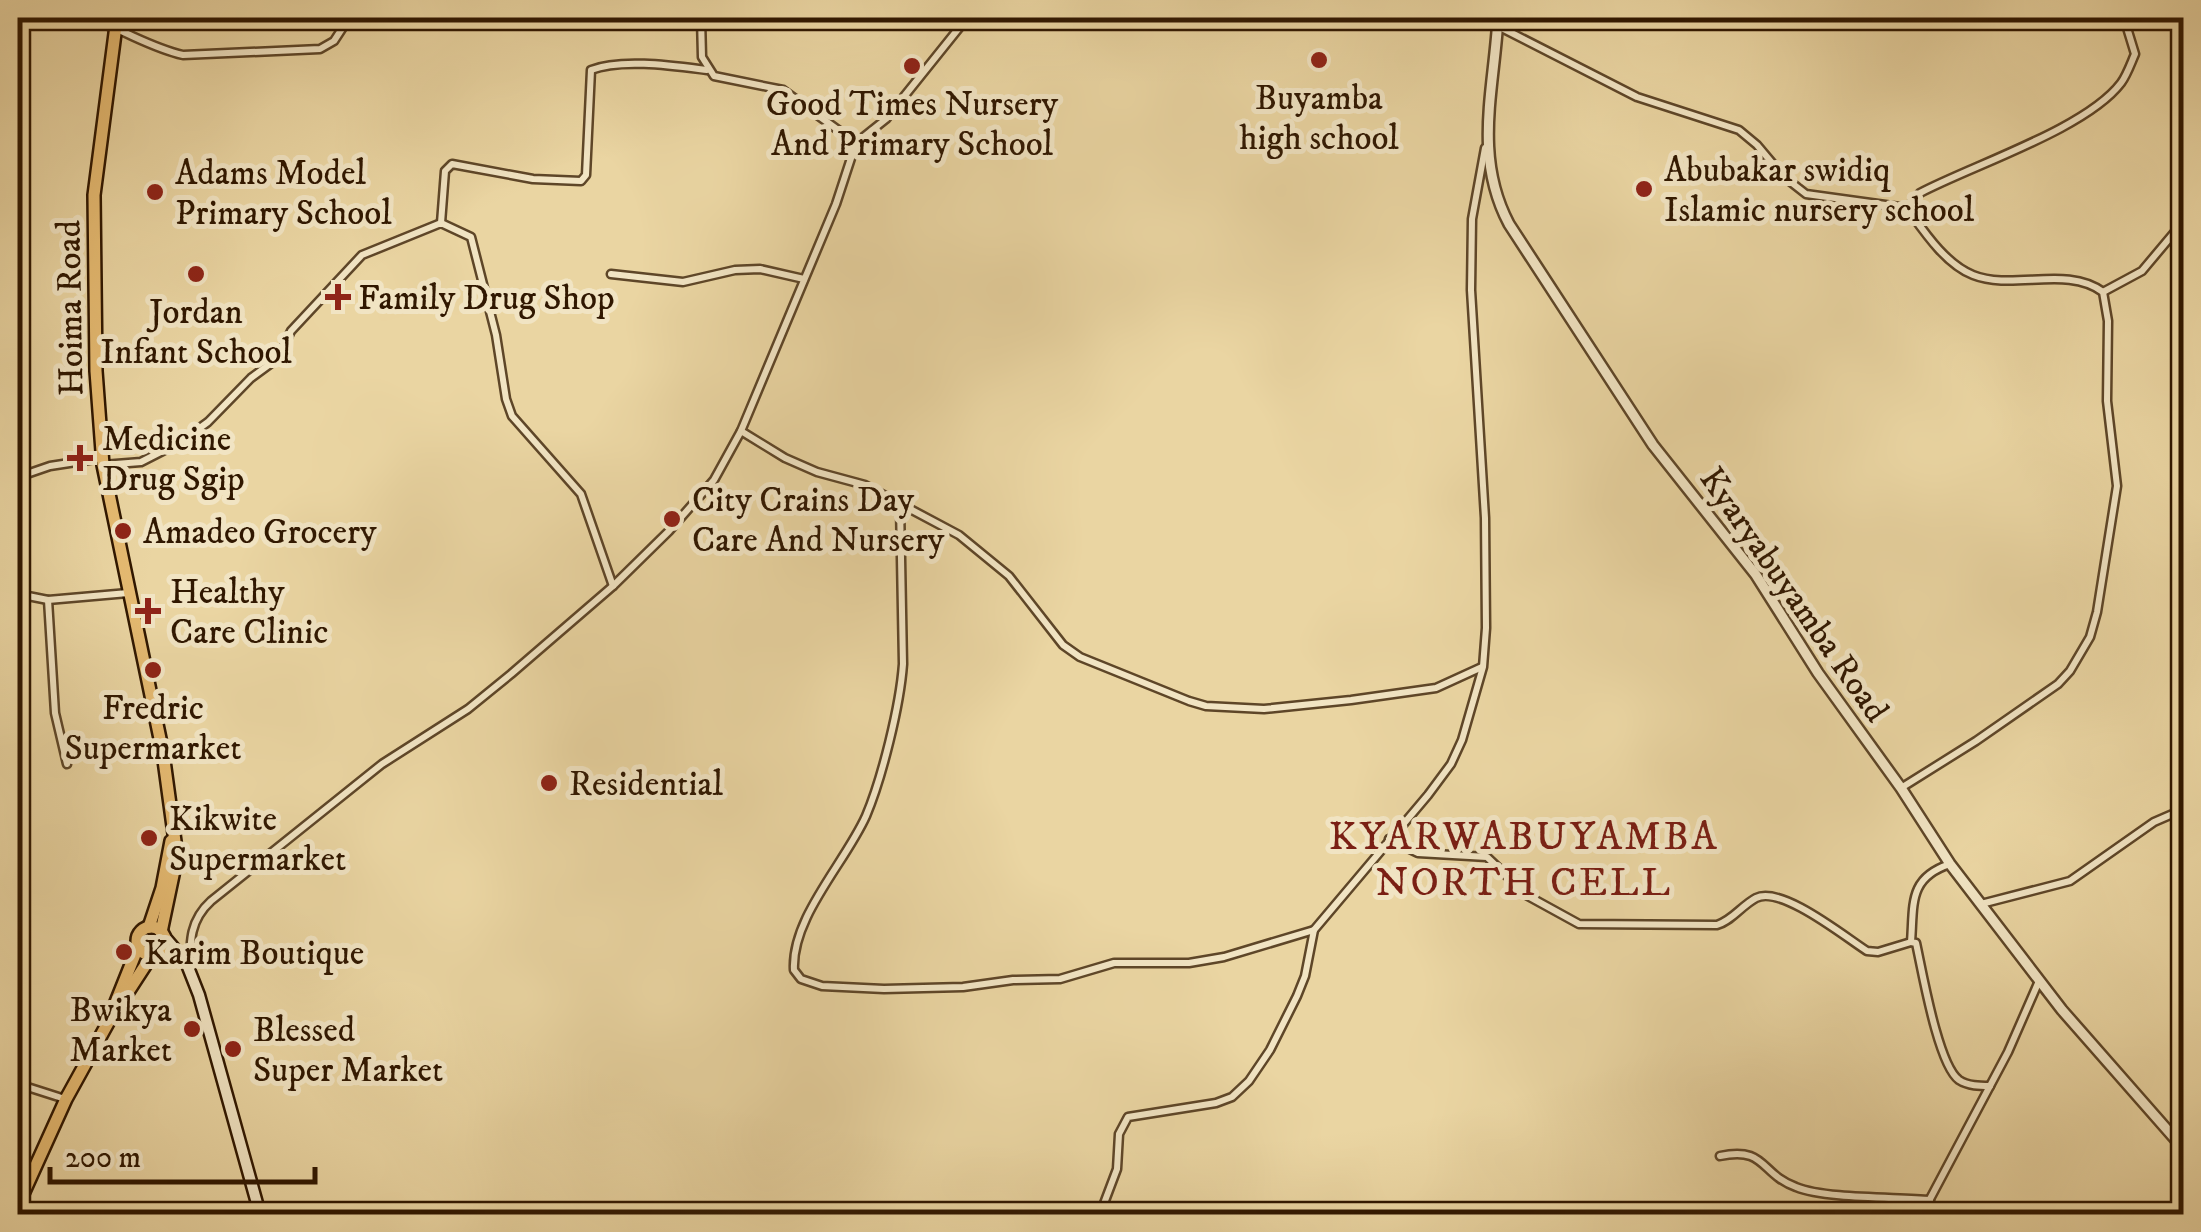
<svg xmlns="http://www.w3.org/2000/svg" width="2201" height="1232" font-family="'IM FELL DW Pica',serif">
<style>
.lines{fill:none;stroke-linecap:round;stroke-linejoin:round}
.minor-casing{stroke:#5e4628;stroke-width:11}
.tertiary-casing{stroke:#5e4628;stroke-width:14}
.secondary-casing{stroke:#301700;stroke-width:15}
.primary-casing{stroke:#301700;stroke-width:16}
.minor{stroke:#f1e4c3;stroke-width:6}
.tertiary{stroke:#f1e4c3;stroke-width:9}
.secondary{stroke:#f1e4c3;stroke-width:10}
.primary{stroke:#e5ba71;stroke-width:11}
.poi-dot{fill:#8f2418;stroke:#f1e4c3;stroke-width:4}
.labels{text-anchor:middle;stroke-width:10;stroke-linejoin:round;paint-order:stroke}
.poi-label{font-size:35px;fill:#301700;stroke:#f1e4c3;text-anchor:start}
.street-label{font-size:35px;fill:#301700;stroke:#f1e4c3}
.quarter-label{font-size:40px;letter-spacing:2.5px;fill:#7a1f14;stroke:#f1e4c3}
</style>
<rect width="100%" height="100%" fill="#ead5a2"/>
<filter id="stains"><feTurbulence type="fractalNoise" baseFrequency=".002" numOctaves="4"/><feColorMatrix values="0 0 0 0 .2 0 0 0 0 .09 0 0 0 0 .02 0 0 0 .5 -.17"/></filter>
<radialGradient id="worn" r=".72"><stop offset=".6" stop-color="#630" stop-opacity="0"/><stop offset="1" stop-color="#630" stop-opacity=".3"/></radialGradient>
<g class="lines">
<defs>
<g id="minor">
<path d="M701,18l1,39 12,19 69,14 73,53"/>
<path d="M18,23c32,-4 66,-8 96,5 24,10 43,21 69,27l137,-6 14,-8 15,-23"/>
<path d="M1498,26l139,71 102,33 18,15 26,31 23,18 101,14"/>
<path d="M441,223l4,-52 7,-7 81,15 48,2 5,-6 5,-105c30,-12 84,-4 116,0"/>
<path d="M611,274l72,8 52,-12 25,-1 44,10"/>
<path d="M2103,292l39,-21 42,-50"/>
<path d="M741,431l44,27 32,14 48,13 94,50 50,41 54,69 17,12 109,44 17,5 58,3 87,-9 85,-12 46,-21"/>
<path d="M103,465l38,-3 41,-21 26,-19 43,-44 19,-14 13,-16 8,-17 71,-76 79,-32 30,14 25,98 10,64 6,17 69,78 32,92"/>
<path d="M18,477l32,-11 52,-8"/>
<path d="M900,505l3,159c-3,42 -21,114 -37,152 -21,47 -75,102 -72,154l7,9 21,7 62,3 79,-2 50,-7 47,-1 54,-16h75l35,-6 90,-27"/>
<path d="M18,594l30,6 80,-7"/>
<path d="M48,600l7,113 12,51"/>
<path d="M1901,788l75,-47 82,-57 12,-13 20,-34 7,-25 20,-126 -10,-85 1,-80 -5,-29c-36,-27 -90,-1 -130,-17 -28,-11 -50,-45 -66,-67l13,-15c53,-28 166,-64 201,-110 6,-8 10,-20 14,-29l-11,-36"/>
<path d="M1389,839l29,14 69,4 41,39 51,28 138,1c16,-5 24,-19 39,-27 25,-13 89,39 111,53l11,1 33,-10"/>
<path d="M1950,864c-42,14 -36,40 -39,78l5,1c6,27 22,122 43,137 9,6 21,6 31,6"/>
<path d="M1981,904l89,-23 84,-59 30,-13"/>
<path d="M190,968c0,-27 0,-48 21,-67l171,-137 86,-55 43,-35 102,-88 56,-55 45,-51 27,-49 95,-227 20,-61 30,-24 81,-101"/>
<path d="M18,1084l47,15"/>
<path d="M1720,1156c46,-10 40,18 76,31 29,12 100,10 134,13"/>
<path d="M1100,1214l17,-45 2,-35 9,-17 88,-14 16,-6 17,-16 21,-31 27,-54 8,-20 9,-46 114,-135 23,-31 11,-24 21,-73 3,-39 -1,-110 -14,-228 1,-71 13,-71"/>
<path d="M1922,1214l86,-162 31,-71"/>
</g>
<path id="tertiary" d="M1498,18c-4,72 -25,138 11,206l144,221 103,130 62,98 83,115 49,76 112,146 122,139"/>
<g id="secondary">
<path d="M163,935l23,27 13,33 61,219"/>
<path d="M156,954l29,8"/>
</g>
<g id="primary">
<path d="M117,18l-23,177 2,176 7,94 60,288 14,103 -16,76"/>
<path d="M149,927l13,-39 9,-47"/>
<circle cx="151" cy="941" r="14"/>
<path d="M110,1017l28,-70"/>
<path d="M18,1205l48,-106 43,-78 43,-66"/>
</g>
</defs>
<use href="#minor" class="minor-casing"/>
<use href="#tertiary" class="tertiary-casing"/>
<use href="#secondary" class="secondary-casing"/>
<use href="#primary" class="primary-casing"/>
<use href="#minor" class="minor"/>
<use href="#tertiary" class="tertiary"/>
<use href="#secondary" class="secondary"/>
<use href="#primary" class="primary"/>
</g>
<g class="poi-dot">
<circle cx="1319" cy="60" r="10"/>
<circle cx="912" cy="66" r="10"/>
<circle cx="1644" cy="189" r="10"/>
<circle cx="155" cy="192" r="10"/>
<circle cx="196" cy="274" r="10"/>
<path d="M333 282h10v10h10v10h-10v10h-10v-10h-10v-10h10z"/>
<path d="M75 443h10v10h10v10h-10v10h-10v-10h-10v-10h10z"/>
<circle cx="672" cy="519" r="10"/>
<circle cx="123" cy="531" r="10"/>
<path d="M143 596h10v10h10v10h-10v10h-10v-10h-10v-10h10z"/>
<circle cx="153" cy="670" r="10"/>
<circle cx="549" cy="783" r="10"/>
<circle cx="149" cy="838" r="10"/>
<circle cx="124" cy="952" r="10"/>
<circle cx="192" cy="1029" r="10"/>
<circle cx="233" cy="1049" r="10"/>
</g>
<g class="labels">
<g class="poi-label">
<text x="1319" y="109" text-anchor="middle">Buyamba<tspan x="1319" dy="40">high school</tspan></text>
<text x="912" y="115" text-anchor="middle">Good Times Nursery<tspan x="912" dy="40">And Primary School</tspan></text>
<text x="1664" y="181">Abubakar swidiq<tspan x="1664" dy="40">Islamic nursery school</tspan></text>
<text x="175" y="184">Adams Model<tspan x="175" dy="40">Primary School</tspan></text>
<text x="358" y="309">Family Drug Shop</text>
<text x="196" y="323" text-anchor="middle">Jordan<tspan x="196" dy="40">Infant School</tspan></text>
<text x="102" y="450">Medicine<tspan x="102" dy="40">Drug Sgip</tspan></text>
<text x="692" y="511">City Crains Day<tspan x="692" dy="40">Care And Nursery</tspan></text>
<text x="143" y="543">Amadeo Grocery</text>
<text x="170" y="603">Healthy<tspan x="170" dy="40">Care Clinic</tspan></text>
<text x="153" y="719" text-anchor="middle">Fredric<tspan x="153" dy="40">Supermarket</tspan></text>
<text x="569" y="795">Residential</text>
<text x="169" y="830">Kikwite<tspan x="169" dy="40">Supermarket</tspan></text>
<text x="144" y="964">Karim Boutique</text>
<text x="172" y="1021" text-anchor="end">Bwikya<tspan x="172" dy="40">Market</tspan></text>
<text x="253" y="1041">Blessed<tspan x="253" dy="40">Super Market</tspan></text>
</g>
<g class="street-label">
<text transform="translate(69 308) rotate(-91)" y="12">Hoima Road</text>
<text transform="translate(1795 594) rotate(55)" y="12">Kyaryabuyamba Road</text>
</g>
<g class="quarter-label">
<text x="1524" y="849">KYARWABUYAMBA<tspan x="1524" dy="46">NORTH CELL</tspan></text>
</g>
</g>
<rect width="2201" height="1232" fill="none" stroke="#ead5a2" stroke-width="60"/>
<rect x="20" y="20" width="2161" height="1192" fill="none" stroke="#301700" stroke-width="5"/>
<rect x="30" y="30" width="2141" height="1172" fill="none" stroke="#301700" stroke-width="2.5"/>
<path d="M50 1167v15h265v-15" fill="none" stroke="#301700" stroke-width="5"/>
<text x="65" y="1167" font-size="30" fill="#301700" stroke="#f1e4c3" stroke-width="8" paint-order="stroke">200 m</text>
<rect width="100%" height="100%" filter="url(#stains)"/>
<rect width="100%" height="100%" fill="url(#worn)"/>
</svg>
